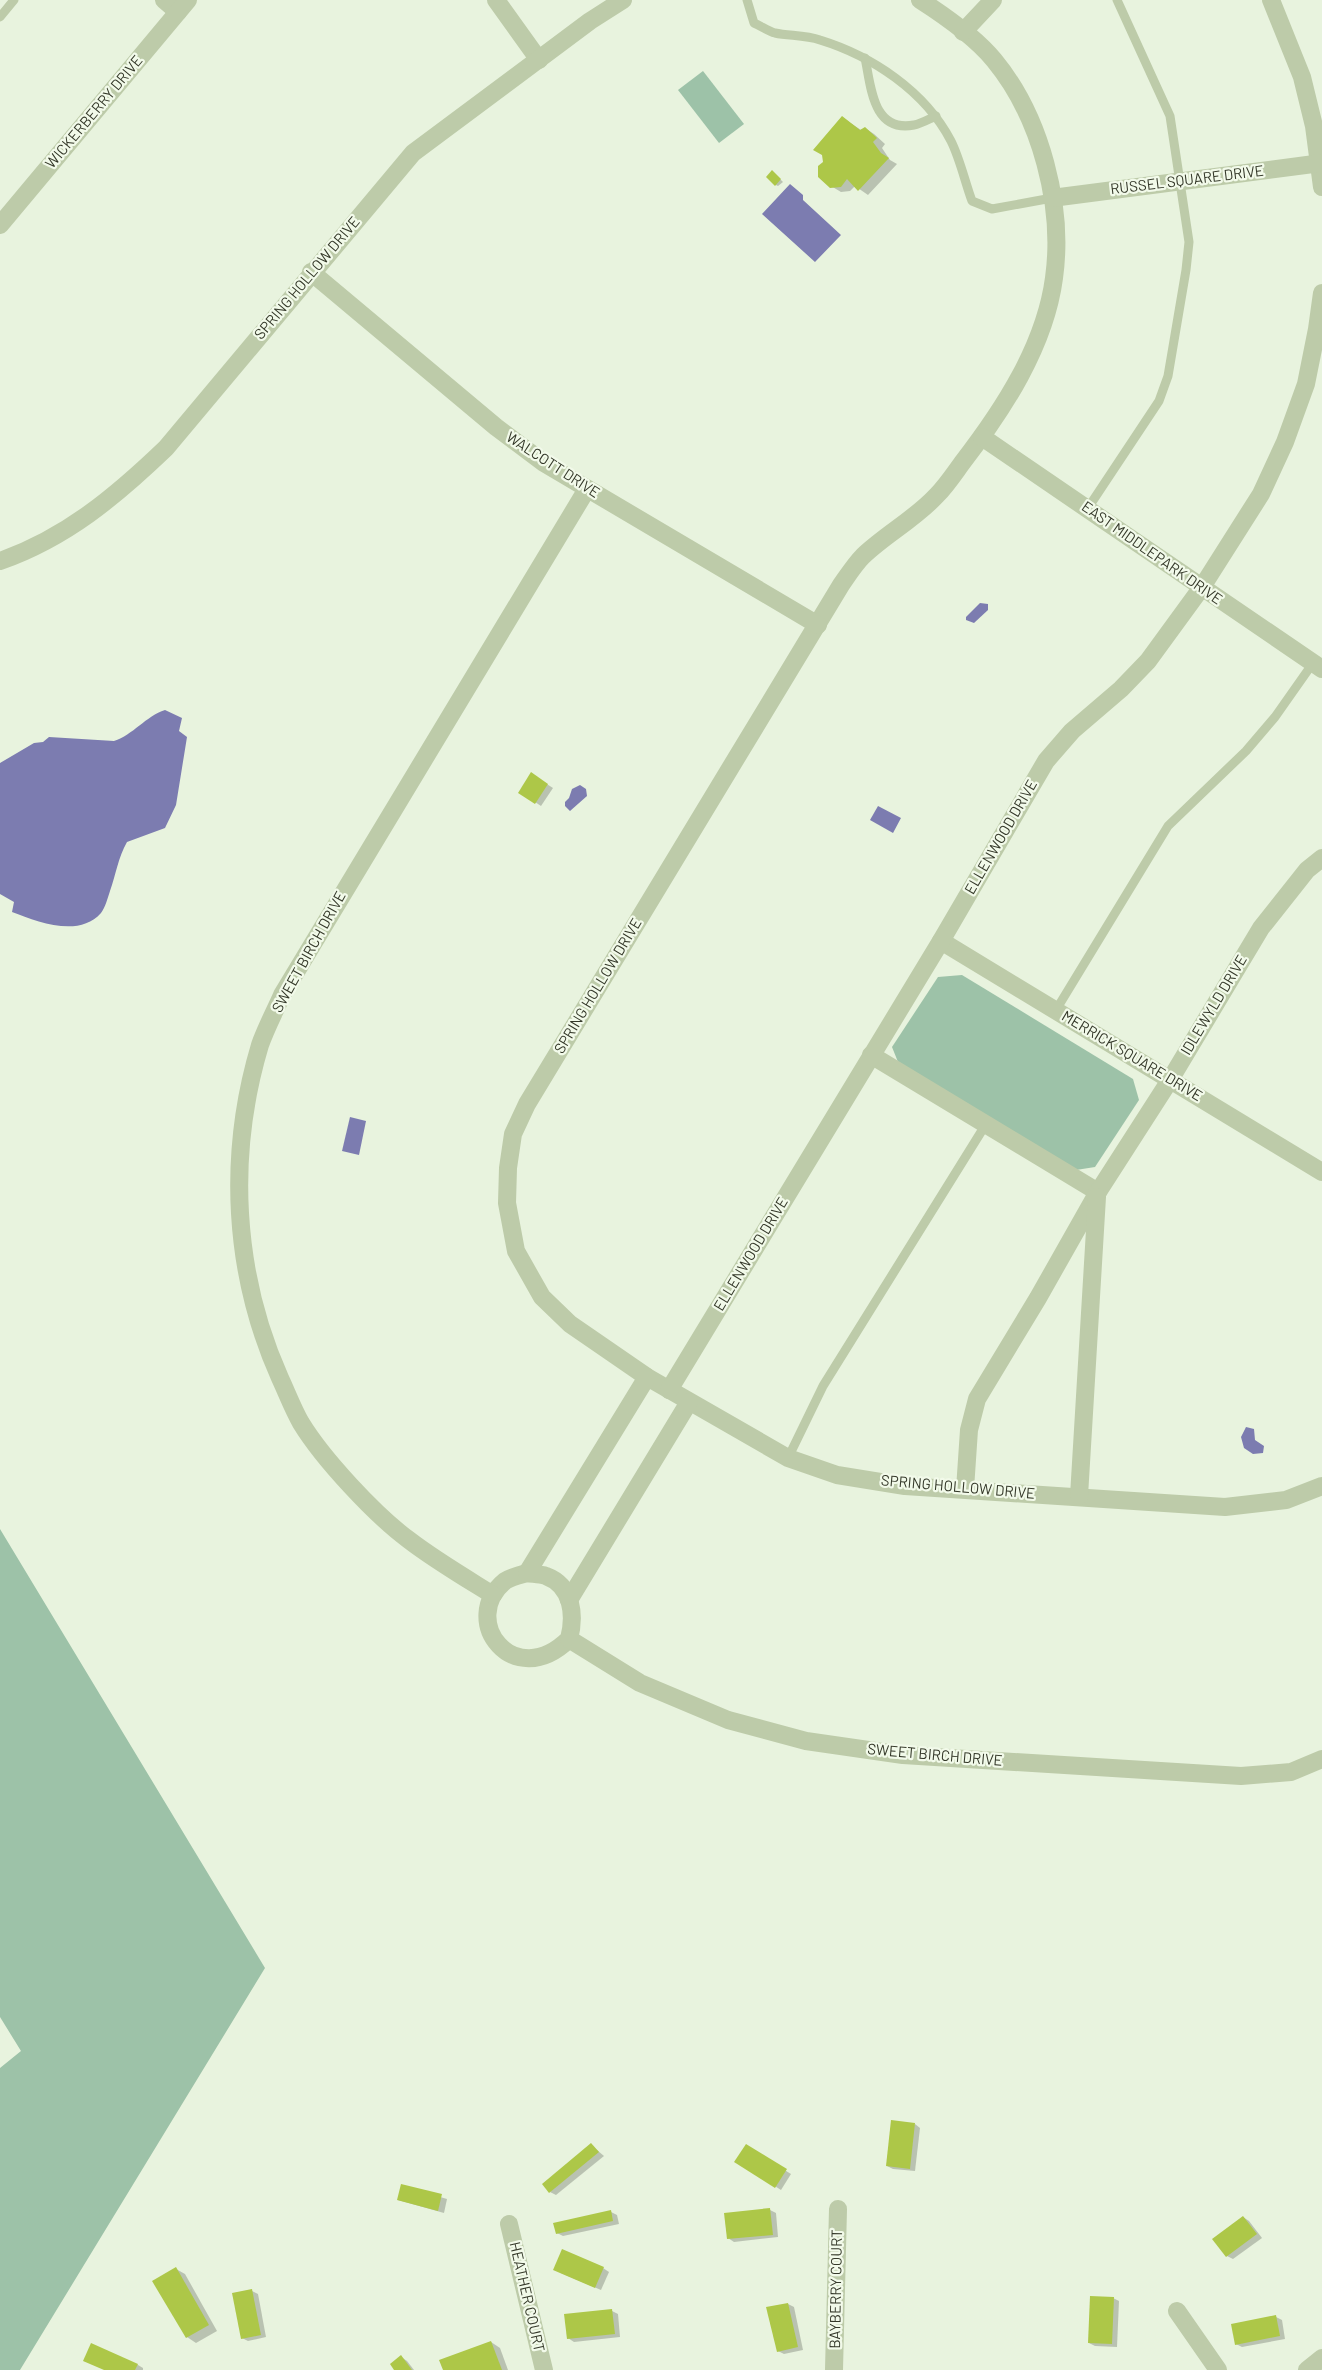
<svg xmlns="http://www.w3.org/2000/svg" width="1322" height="2370" font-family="Barlow,sans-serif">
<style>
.green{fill:#9dc2a8}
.water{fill:#7c7cb0}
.shadow{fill:#0003}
.building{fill:#adc748}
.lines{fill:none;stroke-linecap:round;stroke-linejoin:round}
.lane{stroke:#bdcba9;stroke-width:9}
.street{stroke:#bdcba9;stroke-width:18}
.labels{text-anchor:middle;stroke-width:4.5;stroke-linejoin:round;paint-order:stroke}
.street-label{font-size:15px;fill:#343829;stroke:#f2faea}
</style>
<rect width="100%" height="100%" fill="#e8f3de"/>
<g class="green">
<path d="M703,71l41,53 -25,19 -41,-53z"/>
<path d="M962,975l171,104 6,21 -44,67 -19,3 -176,-103 -8,-20 46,-70z"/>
<path d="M0,1529l265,439 -245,402h-20v-302l21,-17 -21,-34z"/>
</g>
<g class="water">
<path d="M790,184l13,11v5l38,35 -26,27 -53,-48z"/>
<path d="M980,603l8,1v6l-14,13 -8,-3v-3z"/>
<path d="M165,710l17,8 -3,13 8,6 -11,68 -11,23 -38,14c-9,16 -11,32 -17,49 -2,6 -5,17 -9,22 -22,25 -63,9 -89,-1l2,-10 -14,-8v-131l34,-20 9,-1 6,-5 65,4c19,-6 32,-25 51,-31z"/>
<path d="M580,785l6,4 1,7 -17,15 -5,-5v-4l4,-4 3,-9z"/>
<path d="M878,806l23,12 -8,15 -23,-13z"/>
<path d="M350,1117l16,4 -7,34 -17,-4z"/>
<path d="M1246,1427l8,2 1,11 9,6 -1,7 -10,1 -9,-6 -3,-11z"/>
</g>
<g class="shadow">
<path d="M843,118l18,12 4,-2 9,6 11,10 -3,4 8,12 7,4 -29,31 -13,-9 -5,5 -9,1 -10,-6 -6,-24z"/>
<path d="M775,174l8,8 -5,4 -2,-1z"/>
<path d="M531,774l22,14 -12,18 -21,-14z"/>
<path d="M915,2124l5,4 -5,43 -22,-2 -6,-3z"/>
<path d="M591,2145l13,11 -48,39 -6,-3z"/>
<path d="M746,2146l45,28 -10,16 -45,-29z"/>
<path d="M402,2186l45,13 -3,14 -46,-13z"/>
<path d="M770,2210l6,3 2,24 -44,5 -6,-4z"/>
<path d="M611,2212l6,3 2,9 -56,12 -6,-3z"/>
<path d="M1243,2217l6,4 13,17 -29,21 -6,-3z"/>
<path d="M603,2268l6,4 -8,18 -40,-17z"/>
<path d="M176,2269l9,5 32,57 -21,12 -9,-6z"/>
<path d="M252,2291l6,3 8,43 -18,4 -6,-3z"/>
<path d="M1113,2298l6,3 -2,46 -22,-1 -6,-3z"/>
<path d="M788,2304l6,3 9,43 -19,4 -6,-3z"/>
<path d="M612,2311l6,3 2,23 -46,5 -6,-4z"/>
<path d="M1276,2317l6,3 3,19 -43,8 -6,-3z"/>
<path d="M491,2342l9,6 8,22h-64z"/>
<path d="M92,2345l46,20 5,3v2h-37z"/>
<path d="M401,2357l6,4 7,9h-18z"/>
</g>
<g class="building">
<path d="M842,116l18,14 5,-3 12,11 -4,4 8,11 8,5 -31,33 -11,-12 -6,8 -11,1 -12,-11v-11l5,-4 -1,-7 -9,-5z"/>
<path d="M772,170l9,9 -6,7 -9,-9z"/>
<path d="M531,772l17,12 -13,20 -17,-11z"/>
<path d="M891,2120l24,3 -5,46 -24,-3z"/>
<path d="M591,2143l8,9 -50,41 -7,-9z"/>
<path d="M746,2144l41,25 -12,19 -41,-26z"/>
<path d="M401,2184l41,10 -4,17 -41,-11z"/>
<path d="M770,2208l3,27 -46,4 -3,-26z"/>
<path d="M611,2210l2,11 -57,13 -3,-11z"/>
<path d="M1243,2216l14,18 -31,23 -14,-18z"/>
<path d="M562,2249l42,18 -9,21 -42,-18z"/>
<path d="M176,2267l33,58 -23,13 -34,-57z"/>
<path d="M252,2289l9,46 -20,4 -9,-46z"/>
<path d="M1090,2296l24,1 -2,47 -24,-1z"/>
<path d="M788,2303l10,44 -21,5 -11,-45z"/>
<path d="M612,2309l3,25 -48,5 -3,-25z"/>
<path d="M1276,2315l4,21 -45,9 -4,-21z"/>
<path d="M491,2341l11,29h-59l-4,-10z"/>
<path d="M91,2343l47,21 -3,6h-31l-21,-9z"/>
<path d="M401,2355l11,15h-18l-4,-6z"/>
</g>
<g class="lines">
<g class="lane">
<path d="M747,0l7,23c7,3 14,8 21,10 14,3 30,2 45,7 52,16 105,51 131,101 9,18 14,41 21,60l20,8 60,-11"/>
<path d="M0,17l14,-17"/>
<path d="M865,58c6,27 7,75 49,67 7,-1 15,-6 22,-9"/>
<path d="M1088,508l71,-107 9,-25 18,-106 3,-28 -19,-126 -53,-116"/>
<path d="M1056,1010l112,-184 78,-75 29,-34 38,-54"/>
<path d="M788,1458l35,-72 163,-262"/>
</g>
<g class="street">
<path d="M164,0l14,12"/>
<path d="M496,0l43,60"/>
<path d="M920,0c25,16 55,37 74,60 47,57 70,146 60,218 -9,68 -51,132 -92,185 -8,11 -16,23 -25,32 -22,24 -51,39 -74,61 -8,8 -15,19 -22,29l-314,519 -14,30 -5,34 -1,35 9,48 26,46 28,27 77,53 141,81 49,17 68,11 320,21 61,-7 36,-14"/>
<path d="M1271,0l31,77 12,49 8,61"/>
<path d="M963,32l30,-32"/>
<path d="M1052,198l270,-35"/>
<path d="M0,225l188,-225"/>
<path d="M311,272l185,155 48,36 274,162"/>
<path d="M982,437l340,232"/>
<path d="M0,561c66,-23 116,-65 166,-113l247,-295 177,-132 33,-21"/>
<path d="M941,941l381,231"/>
<path d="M871,1055l227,137"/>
<path d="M669,1390l272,-449 105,-180 26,-30 49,-42 27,-28 54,-74 59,-93 24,-52 21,-58 11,-55 5,-36"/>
<path d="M965,1489l4,-59 8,-31 61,-101 60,-106 72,-112 91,-152 46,-58 15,-12"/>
<path d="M1079,1496l18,-299"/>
<path d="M527,1573c6,1 13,1 19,3 27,10 29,40 23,63 -55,54 -111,-19 -64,-58 6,-4 15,-6 22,-8z"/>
<path d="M527,1573l120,-196"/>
<path d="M493,1595c-29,-18 -58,-35 -84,-55 -34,-25 -86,-81 -108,-117 -8,-14 -14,-30 -21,-45 -47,-105 -53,-223 -20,-333 6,-17 15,-34 22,-50l305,-506"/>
<path d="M569,1600l120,-198"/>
<path d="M569,1639l71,44 88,37 78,21 97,14 338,21 50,-4 31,-13"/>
<path d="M509,2224l35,146"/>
<path d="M1177,2311l41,59"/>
<path d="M834,2370l4,-161"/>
<path d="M1307,2370l15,-12"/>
</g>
</g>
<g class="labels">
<g class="street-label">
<text transform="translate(94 112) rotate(-50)" y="5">WICKERBERRY DRIVE</text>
<text transform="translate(1187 180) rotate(-7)" y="5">RUSSEL SQUARE DRIVE</text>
<text transform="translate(307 278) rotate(-50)" y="5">SPRING HOLLOW DRIVE</text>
<text transform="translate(553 465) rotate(33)" y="5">WALCOTT DRIVE</text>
<text transform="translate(1152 553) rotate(35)" y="5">EAST MIDDLEPARK DRIVE</text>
<text transform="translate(1001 837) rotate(-60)" y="5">ELLENWOOD DRIVE</text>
<text transform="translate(309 952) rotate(-61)" y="5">SWEET BIRCH DRIVE</text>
<text transform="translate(598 986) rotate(-59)" y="5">SPRING HOLLOW DRIVE</text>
<text transform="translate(1214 1005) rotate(-59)" y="5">IDLEWYLD DRIVE</text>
<text transform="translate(1132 1056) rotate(31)" y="5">MERRICK SQUARE DRIVE</text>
<text transform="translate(751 1254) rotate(-59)" y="5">ELLENWOOD DRIVE</text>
<text transform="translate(958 1487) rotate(5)" y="5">SPRING HOLLOW DRIVE</text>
<text transform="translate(935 1755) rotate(5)" y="5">SWEET BIRCH DRIVE</text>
<text transform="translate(836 2289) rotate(-89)" y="5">BAYBERRY COURT</text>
<text transform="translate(527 2297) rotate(77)" y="5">HEATHER COURT</text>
</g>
</g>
</svg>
